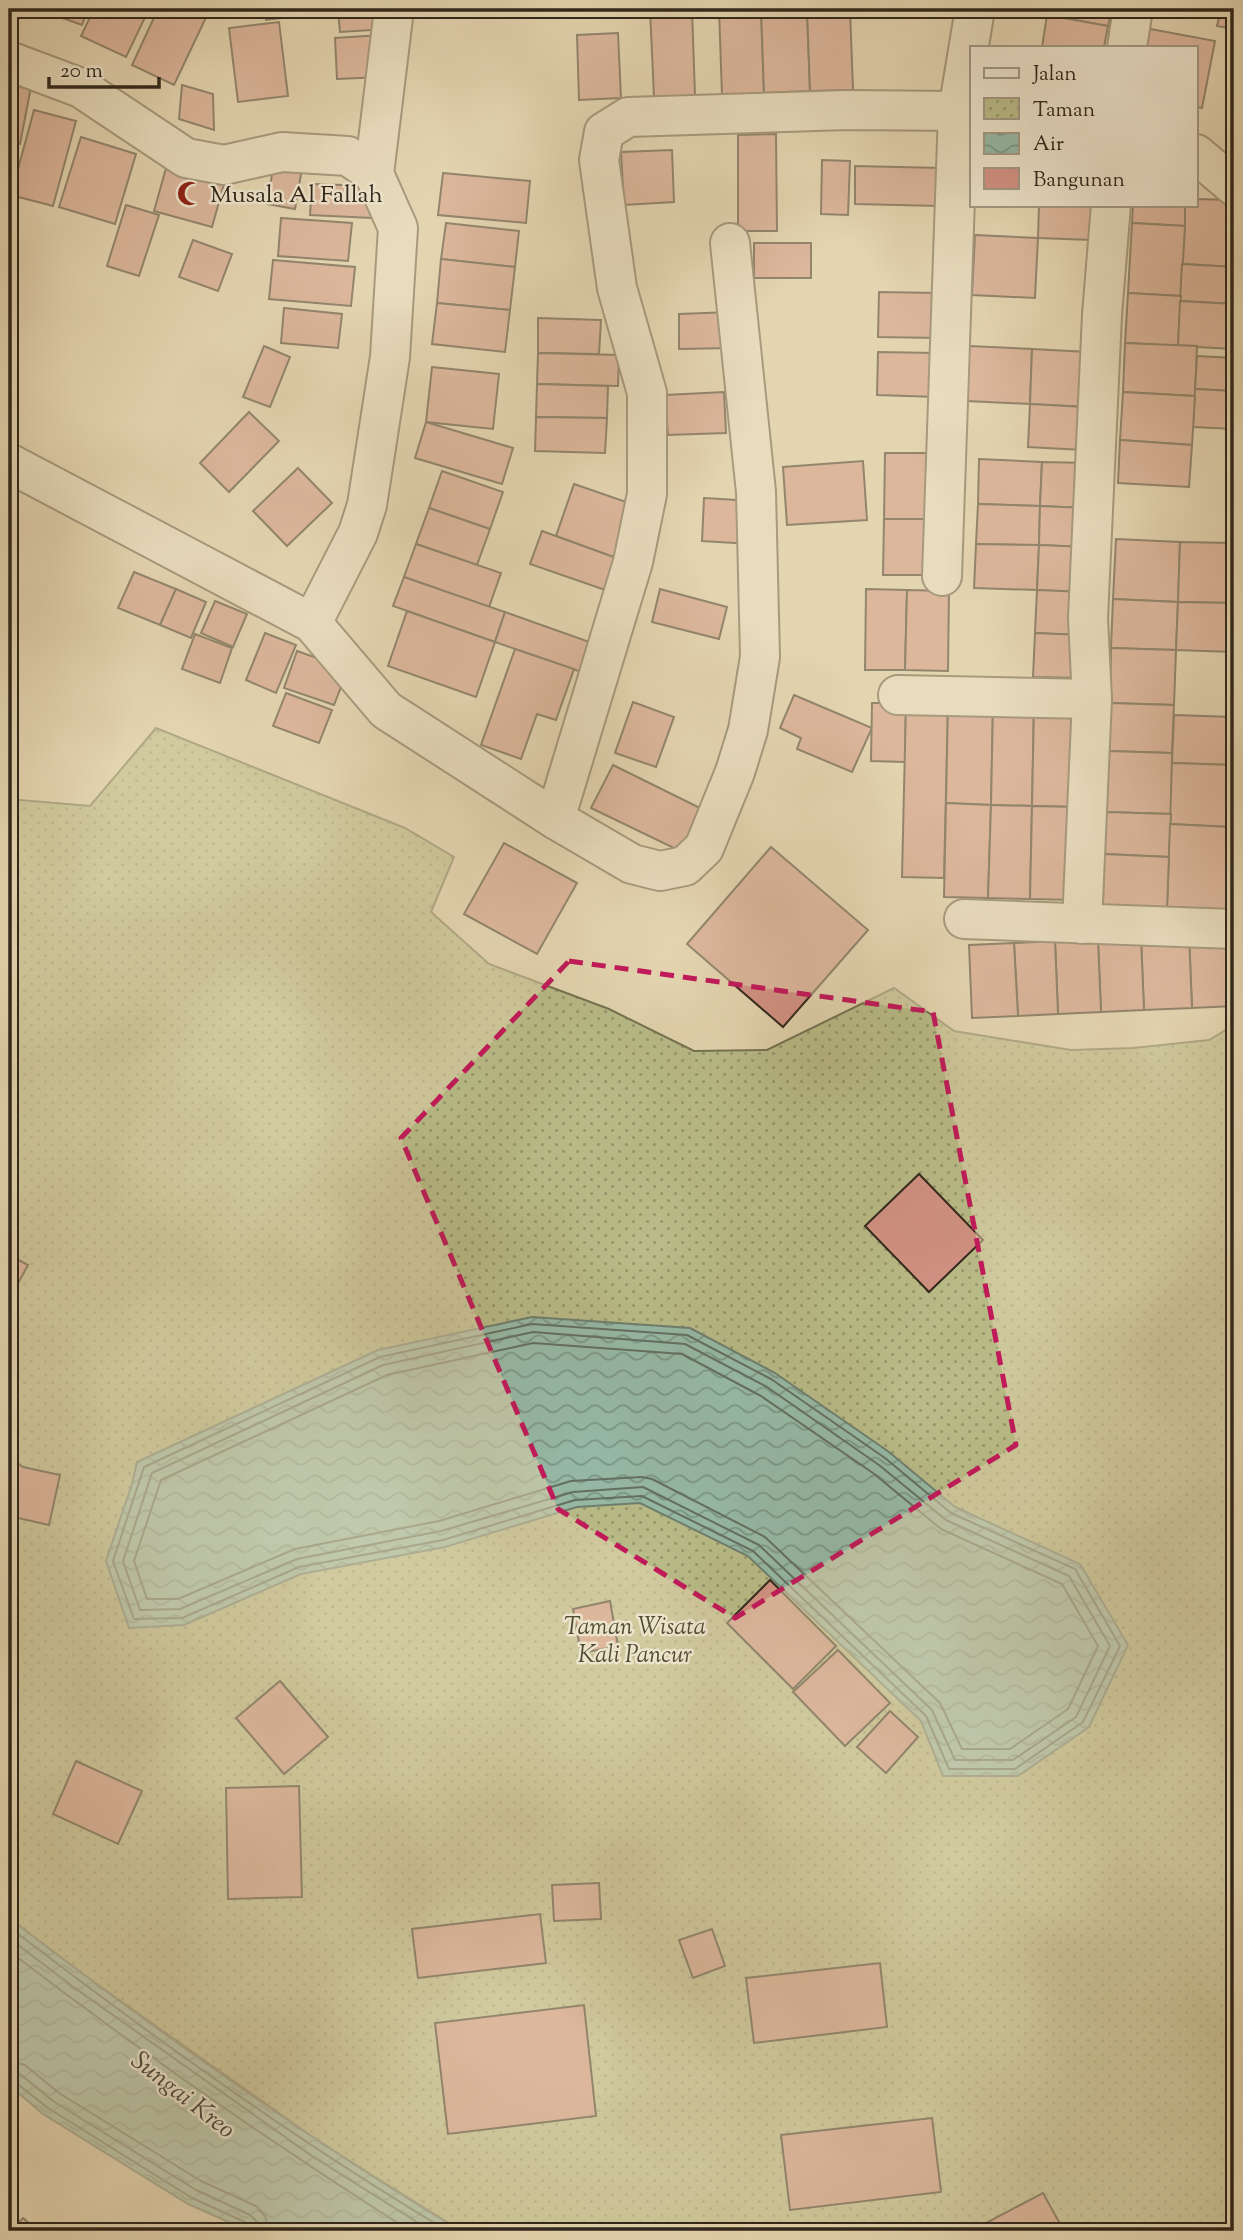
<svg xmlns="http://www.w3.org/2000/svg" width="1243" height="2240" font-family="'Sorts Mill Goudy',serif">
<style>
.park{fill:url(#park-dots);stroke:#747252;stroke-width:2}
.water{fill:url(#water-waves);stroke:#6d7f6f;stroke-width:2}
.lines{fill:none;stroke-linecap:round;stroke-linejoin:round}
.shore{stroke:#637061;stroke-width:2}
.building{fill:#d39284;stroke:#30271b;stroke-width:2}
.minor-casing{stroke:#5d5340;stroke-width:42}
.minor{stroke:#ede4cc;stroke-width:38}
.marked{fill:none;stroke:#c2185b;stroke-width:5;stroke-dasharray:14 9;stroke-linejoin:round}
.labels{text-anchor:middle;stroke-width:5;stroke-linejoin:round;paint-order:stroke}
.poi-label{font-size:24px;fill:#30271b;stroke:#ede4cc;text-anchor:start}
.park-label{font-size:24px;font-style:italic;fill:#524c36;stroke:#ede4cc}
.water-label{font-size:26px;font-style:italic;fill:#4a4c3e;stroke:#ede4cc}
</style>
<defs>
<pattern id="park-dots" width="8" height="8" patternUnits="userSpaceOnUse" patternTransform="scale(1.75)"><rect width="8" height="8" fill="#b9bc88"/><path d="M2 2h.1M6 6h.1" fill="none" stroke="#97996e" stroke-width="1.8" stroke-linecap="round"/></pattern>
<pattern id="water-waves" width="16" height="10" patternUnits="userSpaceOnUse" patternTransform="scale(1.75)"><rect width="16" height="10" fill="#96baa7"/><path d="M0 5q4-4 8 0t8 0" fill="none" stroke="#7b9787"/></pattern>
</defs>
<rect width="100%" height="100%" fill="#e4d6b1"/>
<filter id="stains"><feTurbulence type="fractalNoise" baseFrequency=".00286" numOctaves="4"/><feColorMatrix values="0 0 0 0 .2 0 0 0 0 .09 0 0 0 0 .02 0 0 0 .5 -.17"/></filter>
<radialGradient id="worn" r=".72"><stop offset=".6" stop-color="#630" stop-opacity="0"/><stop offset="1" stop-color="#630" stop-opacity=".3"/></radialGradient>
<path class="park" d="M156,728l249,100 49,29 -23,55 58,52 120,45 85,42 73,-1 127,-62 60,43 117,19 62,-2 76,-8 25,-15v1206h-773l-140,-88 -240,-170 -72,-55v-1119l81,7z"/>
<g class="water">
<path d="M532,1317l158,11 85,45 114,79 66,55 125,57 48,81 -39,82 -71,49h-75l-22,-55 -173,-165 -108,-53 -63,4 -132,40 -144,27 -117,51 -55,3 -23,-67 26,-77 5,-22 241,-112z"/>
<path d="M9,1918c145,111 295,219 452,313h-212l-61,-27 -145,-90 -34,-29z"/>
</g>
<g class="lines">
<g class="shore">
<path d="M532,1324l155,11 84,44 114,79 66,55 124,56 45,77 -37,76 -68,47h-66l-23,-53 -173,-165 -111,-55 -67,4 -132,40 -144,27 -117,51 -48,1 -21,-58 31,-94 236,-110z"/>
<path d="M533,1332l152,12 82,43 112,78 67,55 123,56 41,70 -34,71 -63,43h-58l-23,-50 -173,-165 -116,-58 -70,5 -132,39 -144,28 -117,50 -40,1 -17,-49 29,-88 231,-108z"/>
<path d="M533,1343l149,11 79,42 112,77 68,56 121,55 36,62 -30,63 -58,40h-48l-22,-46 -175,-166 -113,-58 -10,-2 -71,4 -132,40 -144,28 -117,50h-31l-13,-38 27,-81 226,-105z"/>
<path d="M9,1927c141,108 286,213 439,304"/>
<path d="M9,1938l63,48 240,170 119,75"/>
<path d="M9,1951c129,99 264,193 401,280"/>
<path d="M9,2061l16,4 34,28 142,88 55,25 9,10 4,15"/>
<path d="M9,2072l11,2 33,27 143,89 54,25 7,7 1,9"/>
<path d="M9,2081l6,1 33,26 144,90 53,24 4,9"/>
</g>
</g>
<g class="building">
<path d="M37,9h51l-6,16z"/>
<path d="M94,9h55l-23,48 -45,-21z"/>
<path d="M158,9h52l-36,76 -42,-20z"/>
<path d="M264,9h59l1,4 -58,7z"/>
<path d="M338,9h49l1,20 -48,3z"/>
<path d="M650,9h42l3,87 -41,1z"/>
<path d="M719,9h42l3,84 -42,2z"/>
<path d="M761,9h46l3,82 -46,2z"/>
<path d="M807,9h43l3,81 -43,1z"/>
<path d="M1049,9h63l-4,17 -61,-11z"/>
<path d="M1221,9h13v20l-17,-3z"/>
<path d="M1047,15l61,11 -4,21h-62z"/>
<path d="M279,22l9,74 -50,6 -9,-74z"/>
<path d="M1145,28l70,13 -13,67 -6,-1v-60h-55z"/>
<path d="M618,33l3,65 -42,2 -2,-65z"/>
<path d="M381,35l2,42 -46,2 -2,-41z"/>
<path d="M9,66l25,5 -14,73 -11,-2z"/>
<path d="M182,85l31,9 1,36 -35,-11z"/>
<path d="M34,110l42,11 -23,85 -42,-11z"/>
<path d="M776,134l1,97h-39v-96z"/>
<path d="M81,137l55,17 -21,70 -56,-17z"/>
<path d="M672,150l2,52 -50,3 -3,-53z"/>
<path d="M822,160l28,1 -2,54 -27,-1z"/>
<path d="M168,161l58,16 -14,50 -58,-16z"/>
<path d="M274,163l28,5 -7,41 -28,-5z"/>
<path d="M855,166l86,2 -1,38 -85,-2z"/>
<path d="M443,173l87,8 -4,42 -88,-8z"/>
<path d="M312,184l62,2 -2,32 -62,-3z"/>
<path d="M1196,199l34,1 -2,29h6v38l-52,-3 3,-59h11z"/>
<path d="M126,205l33,10 -20,61 -32,-10z"/>
<path d="M1039,205h55l-2,35 -54,-2z"/>
<path d="M1133,205h52v21l-53,-3z"/>
<path d="M281,218l71,5 -4,38 -70,-5z"/>
<path d="M446,223l73,8 -4,36 -74,-8z"/>
<path d="M1132,223l53,3 -4,70 -53,-3z"/>
<path d="M975,235l63,3 -3,60 -63,-3z"/>
<path d="M193,240l39,14 -14,37 -39,-14z"/>
<rect x="754" y="243" width="57" height="35"/>
<path d="M441,259l74,8 -5,43 -73,-7z"/>
<path d="M273,260l82,7 -4,39 -82,-7z"/>
<path d="M1182,264l52,3v37l-54,-3z"/>
<path d="M879,292l59,1v45l-60,-1z"/>
<path d="M1128,293l53,3 -3,50 -53,-3z"/>
<path d="M1180,301l54,3v45l-56,-3z"/>
<path d="M437,303l73,7 -5,42 -73,-8z"/>
<path d="M284,308l58,6 -4,34 -57,-5z"/>
<path d="M730,312l1,36 -52,1v-35z"/>
<path d="M538,318l63,2 -2,34 -61,-1z"/>
<path d="M1125,343l72,3 -2,50 -72,-4z"/>
<path d="M264,346l26,11 -20,50 -27,-10z"/>
<path d="M969,346l63,3 -2,55 -63,-3z"/>
<path d="M1032,349l56,3 -3,55 -55,-3z"/>
<path d="M878,352l59,1 -1,44 -59,-2z"/>
<path d="M538,353l81,2 -1,31 -81,-2z"/>
<path d="M1197,356l37,2v33l-39,-2z"/>
<path d="M432,367l67,7 -6,55 -67,-7z"/>
<path d="M537,384l71,2 -1,32 -71,-1z"/>
<path d="M1195,389l39,2v38l-41,-2z"/>
<path d="M724,392l2,41 -58,2 -3,-40z"/>
<path d="M1123,392l72,4 -3,49 -72,-5z"/>
<path d="M1030,404l55,3 -2,43 -55,-3z"/>
<path d="M249,412l30,29 -50,51 -29,-29z"/>
<path d="M536,417l71,1 -2,35 -70,-2z"/>
<path d="M426,422l87,26 -11,36 -87,-26z"/>
<path d="M1120,440l72,5 -3,42 -71,-4z"/>
<path d="M885,453h50l-1,66h-50z"/>
<path d="M979,459l63,3 -2,44 -62,-2z"/>
<path d="M863,461l4,59 -80,5 -4,-58z"/>
<path d="M1042,462l46,1 -2,45 -46,-2z"/>
<path d="M298,468l34,35 -45,43 -34,-35z"/>
<path d="M442,471l61,21 -13,37 -61,-21z"/>
<path d="M574,484l64,22 -19,53 -63,-23z"/>
<path d="M704,498l49,3 -2,43 -49,-3z"/>
<path d="M978,504l62,2 -1,39 -63,-1z"/>
<path d="M1040,506l46,2 -1,39 -46,-2z"/>
<path d="M429,508l61,21 -13,36 -61,-21z"/>
<path d="M884,519h50l-1,56h-50z"/>
<path d="M542,531l77,28 -11,32 -78,-27z"/>
<path d="M1116,539l64,3 -2,60 -65,-3z"/>
<path d="M1180,542l54,1v60l-56,-1z"/>
<path d="M416,544l85,29 -12,34 -85,-30z"/>
<path d="M976,544l63,1 -2,45 -63,-2z"/>
<path d="M1039,545l46,2 -2,45 -46,-2z"/>
<path d="M134,572l42,17 -16,36 -42,-17z"/>
<path d="M404,577l101,35 -10,30 -102,-36z"/>
<path d="M176,589l30,13 -15,36 -31,-13z"/>
<path d="M660,589l67,18 -8,32 -67,-17z"/>
<path d="M866,589l41,1 -2,80h-40z"/>
<path d="M907,590l42,1 -1,80 -43,-1z"/>
<path d="M1037,590l46,2 -2,43 -46,-2z"/>
<path d="M1113,599l65,3 -2,48 -65,-2z"/>
<path d="M215,601l32,13 -14,33 -32,-14z"/>
<path d="M1178,602l56,1v49l-58,-2z"/>
<path d="M407,611l88,31 -19,55 -88,-31z"/>
<path d="M505,612l93,33 -11,29 -92,-32z"/>
<path d="M265,633l31,12 -20,48 -30,-13z"/>
<path d="M1035,633l46,2 -1,43 -47,-1z"/>
<path d="M195,634l37,14 -12,35 -38,-14z"/>
<path d="M1111,648l65,2 -2,55 -64,-2z"/>
<path d="M515,649l59,20 -18,51 -19,-6 -16,45 -40,-14z"/>
<path d="M297,651l51,18 -14,36 -50,-17z"/>
<path d="M286,693l46,17 -13,33 -46,-17z"/>
<path d="M794,695l78,33 -20,44 -55,-23 4,-11 -21,-10z"/>
<path d="M633,702l41,15 -18,50 -41,-14z"/>
<path d="M872,703h34l-1,59 -34,-1z"/>
<path d="M906,703l42,2 -4,173 -42,-1z"/>
<path d="M1110,703l64,2 -2,48 -64,-2z"/>
<path d="M948,705h45l-2,100 -45,-2z"/>
<path d="M993,705l41,1 -2,100 -41,-1z"/>
<path d="M1034,706l46,1 -2,100 -46,-1z"/>
<path d="M1174,715l60,2 -1,48 -61,-2z"/>
<path d="M1108,751l64,2 -1,61 -65,-2z"/>
<path d="M1172,763l61,2 -3,62 -60,-3z"/>
<path d="M613,765l91,45 -22,42 -91,-44z"/>
<path d="M946,803l45,2 -3,93 -44,-1z"/>
<path d="M991,805l41,1 -2,93 -42,-1z"/>
<path d="M1032,806l46,1 -2,93 -46,-1z"/>
<path d="M1106,812l65,2 -2,43 -65,-3z"/>
<path d="M1170,824l60,3 -3,83 -60,-2z"/>
<path d="M504,843l73,40 -40,71 -73,-40z"/>
<path d="M771,847l97,83 -85,97 -96,-83z"/>
<path d="M1104,854l65,3 -2,51 -64,-3z"/>
<path d="M1234,933v73l-42,2 -3,-73z"/>
<path d="M1189,935l3,73 -48,2 -3,-72z"/>
<path d="M1141,938l3,72 -43,2 -3,-72z"/>
<path d="M1098,940l3,72 -43,2 -3,-73z"/>
<path d="M1055,941l3,73 -40,2 -4,-73z"/>
<path d="M1014,943l4,73 -46,2 -3,-73z"/>
<path d="M919,1174l64,66 -54,52 -64,-66z"/>
<path d="M9,1255l19,10 -19,35z"/>
<path d="M9,1457l14,10 37,8 -11,50 -40,-9z"/>
<path d="M770,1580l66,66 -43,43 -66,-66z"/>
<path d="M610,1601l8,45 -37,7 -8,-44z"/>
<path d="M838,1650l52,53 -45,43 -52,-54z"/>
<path d="M280,1681l48,56 -44,37 -48,-56z"/>
<path d="M890,1711l28,26 -32,36 -29,-26z"/>
<path d="M76,1761l66,30 -24,53 -65,-30z"/>
<path d="M299,1786l3,111 -74,2 -2,-111z"/>
<path d="M599,1883l2,36 -47,2 -2,-36z"/>
<path d="M540,1914l6,49 -128,15 -6,-49z"/>
<path d="M712,1929l13,37 -32,12 -14,-38z"/>
<path d="M880,1963l7,64 -133,16 -8,-65z"/>
<path d="M584,2005l12,111 -148,18 -13,-111z"/>
<path d="M932,2118l9,74 -151,18 -9,-75z"/>
<path d="M1043,2193l21,38h-93z"/>
<path d="M23,2218l15,13h-28z"/>
</g>
<g class="lines">
<defs>
<g id="minor">
<path d="M1127,47l6,-38"/>
<path d="M9,61l72,27 105,70 38,7 58,-13 66,4 26,18"/>
<path d="M1196,154l38,32"/>
<path d="M9,463l303,160 74,87 169,109 77,45 28,7 25,-5 19,-18 31,-76 13,-42 12,-73 -4,-165 -26,-249"/>
<path d="M942,576l16,-465 17,-102"/>
<path d="M312,623l46,-90 9,-28 23,-148 8,-129 -24,-54 20,-165"/>
<path d="M898,695l194,4"/>
<path d="M555,819l78,-257 14,-68v-101l-30,-105 -18,-128 5,-28 24,-15 219,-7 111,1"/>
<path d="M964,919l270,10"/>
<path d="M1082,924l10,-225 -4,-81 14,-303 9,-110"/>
</g>
</defs>
<use href="#minor" class="minor-casing"/>
<use href="#minor" class="minor"/>
</g>
<path d="M0 0H1243V2240H0ZM569,961l364,51 83,433 -281,173 -177,-109 -157,-371z" fill="#e4d6b1" fill-opacity=".55" fill-rule="evenodd"/>
<path class="marked" d="M569,961l364,51 83,433 -281,173 -177,-109 -157,-371z"/>
<defs>
<symbol id="mosque-bare" viewBox="-9 -9 18 18"><path d="M3.5-4.9A6 6 0 1 0 3.5 4.9A5 5 0 1 1 3.5-4.9Z" fill="#8f2418" stroke="#ede4cc" stroke-width="2.5" paint-order="stroke"/></symbol>
</defs>
<g fill-rule="evenodd">
<use href="#mosque-bare" x="172" y="176" width="35" height="35"/>
</g>
<g class="labels">
<g class="poi-label">
<text x="210" y="202">Musala Al Fallah</text>
</g>
<g class="park-label">
<text x="635" y="1634">Taman Wisata<tspan x="635" dy="28">Kali Pancur</tspan></text>
</g>
<g class="water-label">
<text transform="translate(184 2094) rotate(38)" y="9">Sungai Kreo</text>
</g>
</g>
<rect width="1243" height="2240" fill="none" stroke="#e4d6b1" stroke-width="35"/>
<rect x="10" y="10" width="1222" height="2219" fill="none" stroke="#30271b" stroke-width="3.5"/>
<rect x="18" y="18" width="1208" height="2205" fill="none" stroke="#30271b" stroke-width="2"/>
<rect x="970" y="46" width="228" height="161" fill="#ede4cc" stroke="#a19885" stroke-width="2"/>
<rect x="984" y="68" width="35" height="10" fill="#ede4cc" stroke="#a19885" stroke-width="2"/>
<text x="1033" y="80" font-size="21" fill="#30271b">Jalan</text>
<rect x="984" y="98" width="35" height="21" fill="url(#park-dots)" stroke="#a19885" stroke-width="2"/>
<text x="1033" y="116" font-size="21" fill="#30271b">Taman</text>
<rect x="984" y="133" width="35" height="21" fill="url(#water-waves)" stroke="#a19885" stroke-width="2"/>
<text x="1033" y="150" font-size="21" fill="#30271b">Air</text>
<rect x="984" y="168" width="35" height="21" fill="#d39284" stroke="#a19885" stroke-width="2"/>
<text x="1033" y="186" font-size="21" fill="#30271b">Bangunan</text>
<path d="M49 77v10h110v-10" fill="none" stroke="#30271b" stroke-width="3.5"/>
<text x="60" y="77" font-size="21" fill="#30271b" stroke="#ede4cc" stroke-width="5" paint-order="stroke">20 m</text>
<rect width="100%" height="100%" filter="url(#stains)"/>
<rect width="100%" height="100%" fill="url(#worn)"/>
</svg>
